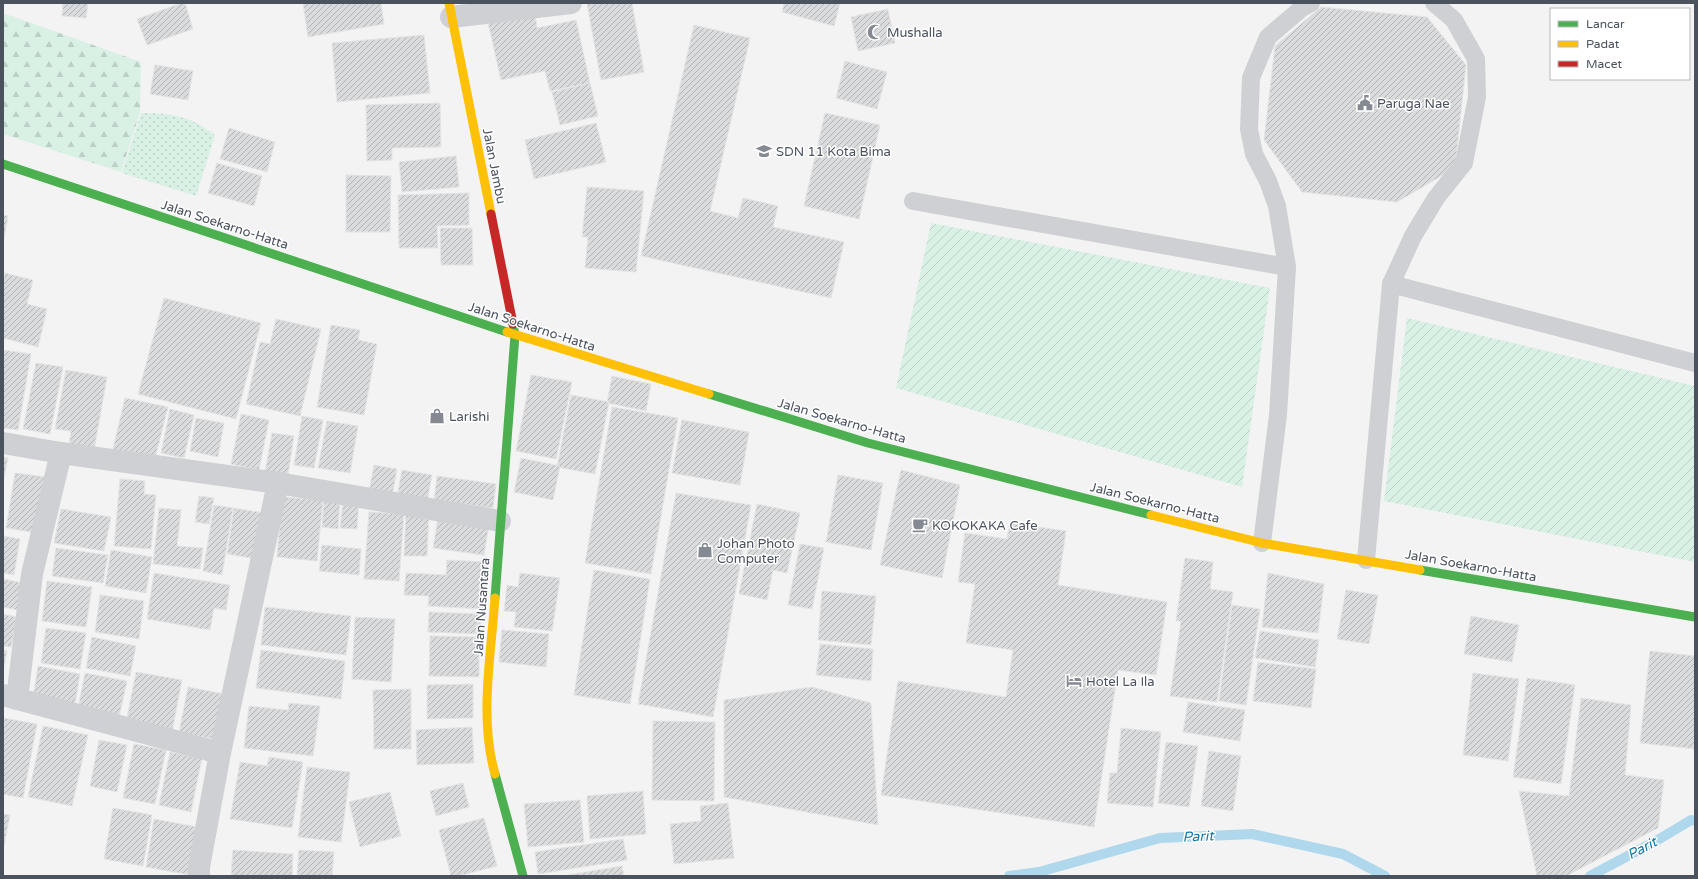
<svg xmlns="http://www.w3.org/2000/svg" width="1698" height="879" font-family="'Varela Round',sans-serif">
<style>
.forest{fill:url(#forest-firs)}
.park{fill:url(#park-dots)}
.garden{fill:url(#garden-furrows)}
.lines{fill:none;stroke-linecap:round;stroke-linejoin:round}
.stream{stroke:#afd8ec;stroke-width:10}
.building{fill:url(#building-hatch);stroke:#e4e4e5}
.lane{stroke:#ced0d3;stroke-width:18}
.street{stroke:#ced0d3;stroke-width:22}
.fast{stroke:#4caf50;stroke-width:9}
.slow{stroke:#ffc107;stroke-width:9}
.jam{stroke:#c62828;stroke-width:9}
.labels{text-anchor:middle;stroke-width:3;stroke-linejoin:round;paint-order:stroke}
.poi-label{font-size:13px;fill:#4a525e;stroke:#fff;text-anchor:start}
.street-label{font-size:13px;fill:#4a525e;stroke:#fff}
.water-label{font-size:14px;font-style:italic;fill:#1276a9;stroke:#fff}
</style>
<defs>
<pattern id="forest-firs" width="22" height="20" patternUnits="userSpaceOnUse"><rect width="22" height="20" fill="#d9f0e5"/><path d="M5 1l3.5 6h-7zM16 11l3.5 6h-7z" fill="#bcd0c7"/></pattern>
<pattern id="park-dots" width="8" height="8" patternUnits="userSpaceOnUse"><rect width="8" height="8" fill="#d9f0e5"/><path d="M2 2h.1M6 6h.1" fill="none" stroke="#bcd0c7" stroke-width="1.8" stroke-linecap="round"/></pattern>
<pattern id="garden-furrows" width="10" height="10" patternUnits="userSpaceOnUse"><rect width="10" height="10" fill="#d9f0e5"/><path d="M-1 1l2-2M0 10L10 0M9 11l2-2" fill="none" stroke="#bcd0c7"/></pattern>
<pattern id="building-hatch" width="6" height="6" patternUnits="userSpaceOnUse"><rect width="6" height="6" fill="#dadbdd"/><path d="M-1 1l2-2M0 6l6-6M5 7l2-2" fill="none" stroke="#b3b4b6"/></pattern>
</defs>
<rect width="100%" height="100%" fill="#f3f3f3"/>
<path class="forest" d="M3,13l138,49 -1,50 -19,60 -118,-38z"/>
<path class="park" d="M141,113c31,0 49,3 74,22l-19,61 -74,-23z"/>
<g class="garden">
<path d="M931,223l339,65 -28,199 -346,-99z"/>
<path d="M1407,318l288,68v176l-311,-61z"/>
</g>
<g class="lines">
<g class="stream">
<path d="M1009,876l30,-4 121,-34 92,-4 91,20 42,22"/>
<path d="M1590,876l66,-35 35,-21 4,1"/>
</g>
</g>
<g class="building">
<path d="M63,3h25l-2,15 -24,-2z"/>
<path d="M182,3h3l8,26 -46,16 -10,-26z"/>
<path d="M303,3h78l3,21 -76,13z"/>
<path d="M595,3h37l12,69 -43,8 -14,-76z"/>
<path d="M784,3h56l-6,23 -52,-14z"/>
<path d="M1321,7l106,10 39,48 -11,103 -58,34 -95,-10 -38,-52 11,-94z"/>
<path d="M534,8l3,20 39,-8 14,63 -40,8 -5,-20 -44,9 -14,-62z"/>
<path d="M888,9l7,34 -37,8 -7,-34z"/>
<path d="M694,25l56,13 -40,173 28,7 5,-20 35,8 -5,21 71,15 -13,56 -190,-42z"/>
<path d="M424,35l6,58 -93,9 -5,-59z"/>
<path d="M845,61l42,11 -10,37 -41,-11z"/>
<path d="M155,65l38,6 -5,29 -38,-6z"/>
<path d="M590,83l8,33 -38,9 -8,-33z"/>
<path d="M440,103l1,44 -49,1v12l-25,1 -1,-56z"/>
<path d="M825,113l55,12 -21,94 -55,-13z"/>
<path d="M596,123l10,39 -72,17 -9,-39z"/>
<path d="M229,128l46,14 -8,30 -47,-13z"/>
<path d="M456,156l3,31 -57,5 -3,-30z"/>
<path d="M217,163l45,13 -8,30 -46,-13z"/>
<path d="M346,175l45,1 -1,56h-44z"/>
<path d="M587,187l57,4 -8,81 -51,-4 3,-31h-6z"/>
<path d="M469,193v32l-32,1 1,22h-39l-1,-53z"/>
<path d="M3,215l5,1 -5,28z"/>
<path d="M440,228h32l1,37h-32z"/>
<path d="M5,273l28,7 -6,24 20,5 -9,38 -35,-9v-56z"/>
<path d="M164,298l97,25 -25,96 -98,-25z"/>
<path d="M276,319l45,10 -21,87 -54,-12 14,-62 10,2z"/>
<path d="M331,325l29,5 -2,10 19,4 -13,71 -47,-8z"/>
<path d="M3,350l28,4 -13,76 -15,-2z"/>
<path d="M36,363l27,4 -13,67 -27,-5z"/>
<path d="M66,370l41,7 -13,73 -25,-4 2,-15 -16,-2z"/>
<path d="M531,375l41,7 -16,77 -40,-8z"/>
<path d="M612,376l39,8 -5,27 -39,-8z"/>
<path d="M571,395l38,7 -14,72 -38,-7z"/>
<path d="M125,398l43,9 -15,60 -42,-10z"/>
<path d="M612,407l66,11 -27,156 -66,-11z"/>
<path d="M170,409l24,6 -10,43 -23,-5z"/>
<path d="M241,414l28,6 -10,50 -28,-6z"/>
<path d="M302,416l21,4 -9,48 -20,-3z"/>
<path d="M196,418l28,5 -6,34 -28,-6z"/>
<path d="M682,420l67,12 -9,53 -68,-12z"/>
<path d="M327,421l31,5 -8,47 -32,-5z"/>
<path d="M272,433l22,3 -6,39 -23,-3z"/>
<path d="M3,457l5,1 -5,24z"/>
<path d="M521,458l39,8 -7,34 -39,-8z"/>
<path d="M374,465l23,4 -5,27 -23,-4z"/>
<path d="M402,470l30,5 -5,27 -30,-5z"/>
<path d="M901,470l59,15 -18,93 -62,-13z"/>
<path d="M15,473l31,4 -9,56 -31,-5z"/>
<path d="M838,475l45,8 -12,67 -45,-8z"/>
<path d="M437,476l59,8 -3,24 -59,-7z"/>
<path d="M120,479l25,2 -1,13 12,1 -5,54 -37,-3z"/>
<path d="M676,493l75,12 -38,212 -75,-13z"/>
<path d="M199,496l15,2 -5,26 -14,-2z"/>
<path d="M282,497l41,3 -6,61 -40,-4z"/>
<path d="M324,500l16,2 -2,27 -16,-2z"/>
<path d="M343,501l16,1 -2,27 -17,-1z"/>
<path d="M757,504l43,9 -13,60 -14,-3 -6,30 -28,-6z"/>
<path d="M214,505l19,3 -11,67 -19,-4z"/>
<path d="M159,508l22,2 -4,36 26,2 -3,21 -47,-5z"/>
<path d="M234,508l30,5 -8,46 -29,-5z"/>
<path d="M61,509l50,8 -7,34 -50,-8z"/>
<path d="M369,512l35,2 -5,67 -35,-2z"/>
<path d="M406,512l23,1 -2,43h-23z"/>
<path d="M438,518l51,7 -5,30 -51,-7z"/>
<path d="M1010,523l56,8 -8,54 109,17 -11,73 -38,-5 -24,157 -213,-32 17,-114 108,16 7,-47 -47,-7 9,-59 -17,-2 7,-49 42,6z"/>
<path d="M3,536l17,3 -6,36 -11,-2z"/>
<path d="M800,544l24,4 -12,61 -24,-4z"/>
<path d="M322,545l39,4 -2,26 -40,-4z"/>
<path d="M56,548l52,7 -5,28 -51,-7z"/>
<path d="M111,550l41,7 -6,36 -41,-7z"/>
<path d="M1185,558l28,4 -3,27 23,3 -16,110 -47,-6 11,-75h-5z"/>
<path d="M447,560l39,2 -2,47 -56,-3 1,-10 -25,-1 2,-22 40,2z"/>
<path d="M594,570l56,9 -20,125 -56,-9z"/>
<path d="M154,573l76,12 -4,25 -12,-2 -4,22 -63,-11z"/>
<path d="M520,573l40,5 -8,53 -38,-4 2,-15 -12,-1 3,-26 11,2z"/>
<path d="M1268,573l56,11 -6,49 -56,-6z"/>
<path d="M3,579l20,4 -5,27 -15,-3z"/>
<path d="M47,581l45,6 -6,40 -44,-6z"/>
<path d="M1346,590l32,5 -9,49 -32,-5z"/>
<path d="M822,591l54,5 -5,49 -53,-5z"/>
<path d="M100,595l44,6 -5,38 -44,-7z"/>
<path d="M1232,605l28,4 -14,96 -27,-4z"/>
<path d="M265,607l86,9 -5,39 -85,-10z"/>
<path d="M429,612l52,2 -1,20 -52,-2z"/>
<path d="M3,614l14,3 -6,30 -8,-1z"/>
<path d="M1471,616l48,9 -7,37 -48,-8z"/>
<path d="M355,617l40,2 -4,63 -39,-3z"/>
<path d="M46,628l40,5 -6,36 -39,-6z"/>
<path d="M502,630l47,4 -3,33 -47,-5z"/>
<path d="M1260,631l59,9 -4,27 -60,-9z"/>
<path d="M430,636l49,1v40l-50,-1z"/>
<path d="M92,637l44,9 -6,30 -44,-8z"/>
<path d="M820,644l53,5 -2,32 -55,-6z"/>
<path d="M3,650l4,1 -4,21z"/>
<path d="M261,650l84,11 -4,38 -85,-11z"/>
<path d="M1650,651l45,5v93l-55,-6z"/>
<path d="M1258,662l58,7 -5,39 -58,-7z"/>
<path d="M38,666l42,8 -5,30 -42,-7z"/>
<path d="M136,672l46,8 -10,52 -46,-9z"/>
<path d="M85,673l42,8 -8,36 -41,-9z"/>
<path d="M1473,673l46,6 -11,82 -45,-6z"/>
<path d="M1527,678l48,7 -14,99 -48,-7z"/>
<path d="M473,684v34l-46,1v-34z"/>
<path d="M188,687l36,7 -10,45 -35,-7z"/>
<path d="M812,687l59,16 7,122 -154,-28v-97z"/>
<path d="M411,689v60h-37l-1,-59z"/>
<path d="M1581,698l50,7 -6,70 39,5 -6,48 -92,48h-29l-18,-85 50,5z"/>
<path d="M1188,702l57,8 -5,31 -57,-9z"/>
<path d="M289,703l31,3 -7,50 -69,-8 5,-42 39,4z"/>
<path d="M4,718l33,6 -14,74 -20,-4z"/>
<path d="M653,721l62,1 -1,79 -62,-1z"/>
<path d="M43,726l45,9 -16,71 -44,-9z"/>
<path d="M472,727l2,36 -57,2 -1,-35z"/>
<path d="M1121,728l40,4 -8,75 -46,-4 3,-30h7z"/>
<path d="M99,740l28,5 -10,47 -27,-6z"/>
<path d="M1166,742l32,4 -9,61 -31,-4z"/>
<path d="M134,744l32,6 -11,54 -32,-6z"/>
<path d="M1209,751l32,5 -8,55 -32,-5z"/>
<path d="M170,752l32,6 -11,54 -32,-7z"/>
<path d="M269,757l34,5 -11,66 -62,-9 10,-57 27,4z"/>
<path d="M307,767l43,5 -9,70 -43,-5z"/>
<path d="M463,783l6,24 -33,9 -6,-25z"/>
<path d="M643,791l3,43 -56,5 -3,-43z"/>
<path d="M390,792l11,44 -41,11 -11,-45z"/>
<path d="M580,800l4,42 -56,5 -4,-43z"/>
<path d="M728,803l6,55 -60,6 -4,-40 31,-3 -1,-15z"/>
<path d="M113,808l39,7 -9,51 -39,-7z"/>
<path d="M3,814l7,1 -7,36z"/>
<path d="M484,818l13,48 -39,10h-7l-12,-46z"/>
<path d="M154,819l44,8 -8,48 -44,-8z"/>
<path d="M623,839l4,21 -89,14 -3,-22z"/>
<path d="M233,850l60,4 -1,22h-61z"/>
<path d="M299,850l35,2 -2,24h-35z"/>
<path d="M622,866l2,10h-63z"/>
</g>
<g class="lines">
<g class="lane">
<path d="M913,201l374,66"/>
<path d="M1391,284l304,79"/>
<path d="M1262,543l16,-128 9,-148 -10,-61 -9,-25 -14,-27 -5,-25 2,-51 17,-41 34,-29 9,-5"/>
<path d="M1366,560l25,-276 22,-48 23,-38 28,-35 13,-66 -1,-38 -22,-39 -20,-17"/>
</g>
<g class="street">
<path d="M451,17l120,-14"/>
<path d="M3,443l58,10 217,30 222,38"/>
<path d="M3,695l217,58"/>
<path d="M17,699l15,-125 29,-121"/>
<path d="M199,876v-9l21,-114 58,-270"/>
</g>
<g class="fast">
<path d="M3,164l504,168"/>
<path d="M709,394l159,49 283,72"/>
<path d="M1420,570l275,47"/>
<path d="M495,598l20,-263 -2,-11"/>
<path d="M495,774l28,102"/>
</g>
<g class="slow">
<path d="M449,3l42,211"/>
<path d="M507,332l202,62"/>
<path d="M1151,515l111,28 158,27"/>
<path d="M495,774c-16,-56 -4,-118 0,-176"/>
</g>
<path class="jam" d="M491,214l22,110"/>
</g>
<defs>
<symbol id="mosque-bare" viewBox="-9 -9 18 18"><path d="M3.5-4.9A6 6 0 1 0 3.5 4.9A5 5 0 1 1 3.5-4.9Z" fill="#858a92" stroke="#fff" stroke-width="2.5" paint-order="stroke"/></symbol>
<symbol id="civic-bare" viewBox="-9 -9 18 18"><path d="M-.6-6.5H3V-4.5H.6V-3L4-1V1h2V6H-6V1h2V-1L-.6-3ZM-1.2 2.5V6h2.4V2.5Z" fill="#858a92" stroke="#fff" stroke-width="2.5" paint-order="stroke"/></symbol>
<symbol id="school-bare" viewBox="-9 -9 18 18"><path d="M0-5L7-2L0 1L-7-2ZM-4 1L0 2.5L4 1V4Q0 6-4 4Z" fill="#858a92" stroke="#fff" stroke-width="2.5" paint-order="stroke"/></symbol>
<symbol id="shop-bare" viewBox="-9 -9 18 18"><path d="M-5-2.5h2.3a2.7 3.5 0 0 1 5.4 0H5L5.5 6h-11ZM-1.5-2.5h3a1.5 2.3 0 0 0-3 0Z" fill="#858a92" stroke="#fff" stroke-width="2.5" paint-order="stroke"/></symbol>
<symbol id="cafe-bare" viewBox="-9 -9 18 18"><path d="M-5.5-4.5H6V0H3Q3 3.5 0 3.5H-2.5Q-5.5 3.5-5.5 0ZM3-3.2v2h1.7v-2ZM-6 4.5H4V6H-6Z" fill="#858a92" stroke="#fff" stroke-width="2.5" paint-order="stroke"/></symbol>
<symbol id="hotel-bare" viewBox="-9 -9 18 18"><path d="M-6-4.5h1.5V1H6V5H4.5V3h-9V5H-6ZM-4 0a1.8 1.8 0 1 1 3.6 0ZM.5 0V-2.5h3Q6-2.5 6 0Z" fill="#858a92" stroke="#fff" stroke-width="2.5" paint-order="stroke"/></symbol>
</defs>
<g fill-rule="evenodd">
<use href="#mosque-bare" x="864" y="21" width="22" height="22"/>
<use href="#civic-bare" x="1354" y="92" width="22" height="22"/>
<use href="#school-bare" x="753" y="140" width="22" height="22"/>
<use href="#shop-bare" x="426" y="405" width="22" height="22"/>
<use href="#cafe-bare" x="909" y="514" width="22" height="22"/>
<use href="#shop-bare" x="694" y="539" width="22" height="22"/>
<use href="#hotel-bare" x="1063" y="670" width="22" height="22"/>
</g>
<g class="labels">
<g class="poi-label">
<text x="887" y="37">Mushalla</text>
<text x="1377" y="108">Paruga Nae</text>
<text x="776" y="156">SDN 11 Kota Bima</text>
<text x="449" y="421">Larishi</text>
<text x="932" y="530">KOKOKAKA Cafe</text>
<text x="717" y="548">Johan Photo<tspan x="717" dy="15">Computer</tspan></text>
<text x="1086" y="686">Hotel La Ila</text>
</g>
<g class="street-label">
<text transform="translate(495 166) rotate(79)" y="5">Jalan Jambu</text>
<text transform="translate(225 224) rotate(18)" y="5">Jalan Soekarno-Hatta</text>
<text transform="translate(532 326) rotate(18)" y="5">Jalan Soekarno-Hatta</text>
<text transform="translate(842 420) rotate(16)" y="5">Jalan Soekarno-Hatta</text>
<text transform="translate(1155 502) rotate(14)" y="5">Jalan Soekarno-Hatta</text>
<text transform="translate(1471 565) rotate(10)" y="5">Jalan Soekarno-Hatta</text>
<text transform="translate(481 607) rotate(-86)" y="5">Jalan Nusantara</text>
</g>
<g class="water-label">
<text transform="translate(1198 836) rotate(-3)" y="5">Parit</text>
<text transform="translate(1642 848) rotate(-28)" y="5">Parit</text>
</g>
</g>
<rect width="1698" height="879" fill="none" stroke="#4a525e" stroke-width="8"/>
<rect x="1550" y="8" width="140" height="72" fill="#ffffff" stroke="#b7babf"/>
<rect x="1558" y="21" width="20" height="6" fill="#4caf50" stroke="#b7babf"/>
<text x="1586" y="28" font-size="12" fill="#4a525e">Lancar</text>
<rect x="1558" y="41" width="20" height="6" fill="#ffc107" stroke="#b7babf"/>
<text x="1586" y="48" font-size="12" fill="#4a525e">Padat</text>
<rect x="1558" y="61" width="20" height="6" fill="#c62828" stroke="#b7babf"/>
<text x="1586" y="68" font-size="12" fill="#4a525e">Macet</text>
</svg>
